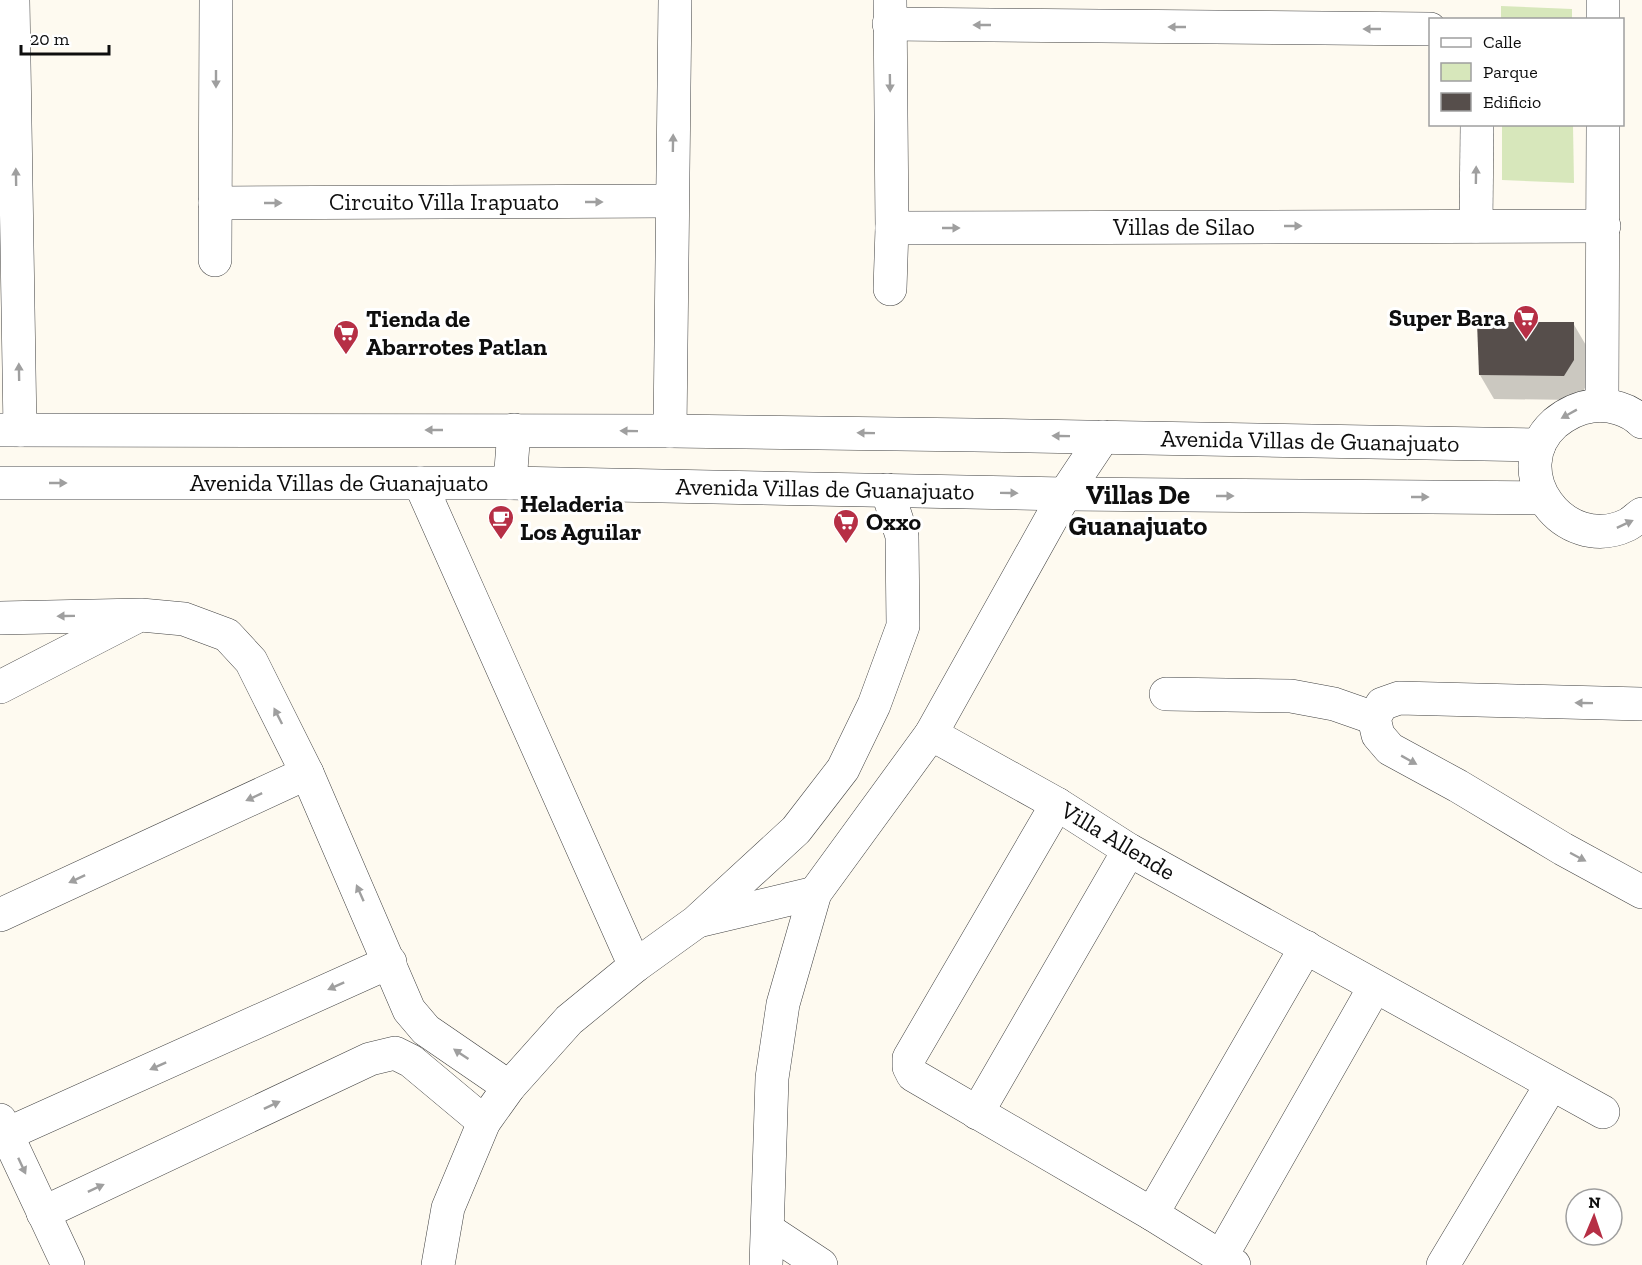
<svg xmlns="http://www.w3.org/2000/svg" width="1642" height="1265" font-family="'Zilla Slab',serif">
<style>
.green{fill:#d7e7bb}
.shadow{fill:#0003}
.building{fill:#564e4b}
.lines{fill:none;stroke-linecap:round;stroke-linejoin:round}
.minor-casing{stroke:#414141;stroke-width:34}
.minor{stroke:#fff;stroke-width:33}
.oneway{fill:#9f9f9f}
.labels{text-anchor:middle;stroke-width:6;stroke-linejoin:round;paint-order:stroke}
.street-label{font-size:24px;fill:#0e0e0e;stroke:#fff}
.poi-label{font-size:24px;font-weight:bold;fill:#0e0e0e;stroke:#fff;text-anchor:start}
.quarter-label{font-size:27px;font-weight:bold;fill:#0e0e0e;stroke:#fff}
</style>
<rect width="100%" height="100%" fill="#fefaf0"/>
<g class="green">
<path d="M1501,6l71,3v10h-71z"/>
<path d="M1502,125h71l1,58 -72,-3z"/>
</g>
<path class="shadow" d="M1573,323l14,24v38l-10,15 -83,-1 -14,-24z"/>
<path class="building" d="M1477,322h97v38l-10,16 -85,-1z"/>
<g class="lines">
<defs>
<g id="minor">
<path d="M13,0l7,430"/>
<path d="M890,0l2,228 -2,61"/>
<path d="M1603,0v20"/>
<path d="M889,24l541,5"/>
<path d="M215,203l457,-2"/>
<path d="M1476,226l1,-102"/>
<path d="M892,228l712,-2"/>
<path d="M215,260l1,-260"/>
<path d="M1602,405l1,-281"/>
<path d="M1642,422c-13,-13 -32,-18 -50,-16 -15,2 -26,8 -37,17 -53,48 9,132 72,102 6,-3 10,-8 15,-11"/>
<path d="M0,430l670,1 304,4 565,10"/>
<path d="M670,431l5,-431"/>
<path d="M0,483h510l555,11 478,4"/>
<path d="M420,483l215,483"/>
<path d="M510,483l4,-53"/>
<path d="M0,618l141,-3 43,4 43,16 24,26 56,112 102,237 17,20 83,57"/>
<path d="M0,687l134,-69"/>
<path d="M1166,694l125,2 43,8 40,14"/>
<path d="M1642,704l-243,-6 -17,6 -8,14 4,17 12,14 68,37 105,63 79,43"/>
<path d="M931,734l126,70 72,46 474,262"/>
<path d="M1057,804l-148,254v9l4,8 239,139 82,51"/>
<path d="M0,915l307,-142"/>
<path d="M698,921l117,-28"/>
<path d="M977,1113l152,-263"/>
<path d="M0,1120l68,145"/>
<path d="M7,1134l383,-172"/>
<path d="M43,1213l327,-154 25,-6 16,8 73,61"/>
<path d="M1152,1214l154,-267"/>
<path d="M768,1230l53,35"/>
<path d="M1221,1257l153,-269"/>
<path d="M438,1265l10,-57 36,-86 25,-35 60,-67 66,-54 61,-44 100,-92 47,-61 31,-64 29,-79 -1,-90 -15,-46"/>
<path d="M766,1265l6,-187 11,-74 32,-111 116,-159 134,-240 38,-57"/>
<path d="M1443,1265l108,-180"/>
</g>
</defs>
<use href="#minor" class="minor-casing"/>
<use href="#minor" class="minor"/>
</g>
<defs><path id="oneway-solid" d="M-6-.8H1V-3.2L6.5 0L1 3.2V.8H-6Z" transform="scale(1.5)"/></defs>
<g class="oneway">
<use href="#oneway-solid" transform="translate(982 25) rotate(-180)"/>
<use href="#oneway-solid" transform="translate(1177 27) rotate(-180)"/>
<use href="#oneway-solid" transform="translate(1372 29) rotate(-180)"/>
<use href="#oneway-solid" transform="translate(216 79) rotate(90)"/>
<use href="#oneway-solid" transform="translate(890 83) rotate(89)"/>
<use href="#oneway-solid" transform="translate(673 143) rotate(-89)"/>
<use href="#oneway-solid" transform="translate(1476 175) rotate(-89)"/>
<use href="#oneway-solid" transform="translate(16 177) rotate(-91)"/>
<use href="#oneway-solid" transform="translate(594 202)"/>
<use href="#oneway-solid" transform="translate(273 203)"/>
<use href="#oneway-solid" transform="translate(1293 226)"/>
<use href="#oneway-solid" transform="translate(951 228)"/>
<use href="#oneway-solid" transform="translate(19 372) rotate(-91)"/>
<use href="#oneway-solid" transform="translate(1569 414) rotate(151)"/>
<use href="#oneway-solid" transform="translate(434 430) rotate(180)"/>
<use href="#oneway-solid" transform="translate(629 431) rotate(-179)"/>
<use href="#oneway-solid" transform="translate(866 433) rotate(-179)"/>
<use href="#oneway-solid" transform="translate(1061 436) rotate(-179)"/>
<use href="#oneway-solid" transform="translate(58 483)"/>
<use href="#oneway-solid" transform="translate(1009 493) rotate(1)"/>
<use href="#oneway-solid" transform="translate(1225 496)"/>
<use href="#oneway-solid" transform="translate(1420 497)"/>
<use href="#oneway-solid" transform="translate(1625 524) rotate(-25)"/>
<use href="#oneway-solid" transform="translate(66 616) rotate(179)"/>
<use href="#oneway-solid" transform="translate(1584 703) rotate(-179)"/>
<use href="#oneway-solid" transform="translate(278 716) rotate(-117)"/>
<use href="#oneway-solid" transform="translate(1409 760) rotate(29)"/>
<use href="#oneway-solid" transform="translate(254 797) rotate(155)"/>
<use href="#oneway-solid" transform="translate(1578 857) rotate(28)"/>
<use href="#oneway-solid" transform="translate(77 879) rotate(155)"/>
<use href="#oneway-solid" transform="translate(360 893) rotate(-114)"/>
<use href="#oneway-solid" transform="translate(336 986) rotate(156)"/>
<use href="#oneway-solid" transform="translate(461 1054) rotate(-146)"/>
<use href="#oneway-solid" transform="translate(158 1066) rotate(156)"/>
<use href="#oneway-solid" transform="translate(272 1105) rotate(-25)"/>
<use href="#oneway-solid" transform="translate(22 1166) rotate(65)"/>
<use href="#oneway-solid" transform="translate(96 1188) rotate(-25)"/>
</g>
<defs>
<symbol id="supermarket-pin" viewBox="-11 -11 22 30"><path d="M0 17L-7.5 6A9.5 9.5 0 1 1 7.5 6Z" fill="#b62f45" stroke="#fff"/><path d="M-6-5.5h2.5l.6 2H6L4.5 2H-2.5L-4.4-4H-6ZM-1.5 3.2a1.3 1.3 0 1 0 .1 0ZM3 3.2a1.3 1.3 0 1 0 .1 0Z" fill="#fff"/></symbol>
<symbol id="cafe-pin" viewBox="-11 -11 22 30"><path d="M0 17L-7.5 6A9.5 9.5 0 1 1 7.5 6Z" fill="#b62f45" stroke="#fff"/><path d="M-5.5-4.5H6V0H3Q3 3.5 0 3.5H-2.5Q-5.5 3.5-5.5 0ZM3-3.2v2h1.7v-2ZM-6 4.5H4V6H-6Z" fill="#fff"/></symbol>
</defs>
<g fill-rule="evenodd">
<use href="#supermarket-pin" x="1511" y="303" width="30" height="40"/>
<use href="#supermarket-pin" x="331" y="318" width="30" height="40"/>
<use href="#cafe-pin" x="486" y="503" width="30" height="40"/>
<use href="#supermarket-pin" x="831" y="507" width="30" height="40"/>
</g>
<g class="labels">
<g class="street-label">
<text x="444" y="210">Circuito Villa Irapuato</text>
<text x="1184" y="235">Villas de Silao</text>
<text transform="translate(1310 441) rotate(1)" y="8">Avenida Villas de Guanajuato</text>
<text x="339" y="491">Avenida Villas de Guanajuato</text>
<text transform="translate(825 489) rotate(1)" y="8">Avenida Villas de Guanajuato</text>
<text transform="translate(1118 841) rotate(31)" y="8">Villa Allende</text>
</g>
<g class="poi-label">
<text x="1506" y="326" text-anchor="end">Super Bara</text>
<text x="366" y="327">Tienda de<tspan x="366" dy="28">Abarrotes Patlan</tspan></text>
<text x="520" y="512">Heladeria<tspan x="520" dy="28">Los Aguilar</tspan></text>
<text x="866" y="530">Oxxo</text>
</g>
<g class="quarter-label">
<text x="1138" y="504">Villas De<tspan x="1138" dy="31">Guanajuato</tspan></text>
</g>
</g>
<rect x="1429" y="18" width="195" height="108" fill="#ffffff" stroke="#9f9f9f" stroke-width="1.5"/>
<rect x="1441" y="38" width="30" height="9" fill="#ffffff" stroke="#9f9f9f" stroke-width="1.5"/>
<text x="1483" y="48" font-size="18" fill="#0e0e0e">Calle</text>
<rect x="1441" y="63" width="30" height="18" fill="#d7e7bb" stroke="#9f9f9f" stroke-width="1.5"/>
<text x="1483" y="78" font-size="18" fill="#0e0e0e">Parque</text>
<rect x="1441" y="93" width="30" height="18" fill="#564e4b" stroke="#9f9f9f" stroke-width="1.5"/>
<text x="1483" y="108" font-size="18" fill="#0e0e0e">Edificio</text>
<g transform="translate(1594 1217) rotate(2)"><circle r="28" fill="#ffffff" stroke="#9f9f9f" stroke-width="1.5"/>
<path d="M0-4.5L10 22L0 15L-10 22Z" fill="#b62f45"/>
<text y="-9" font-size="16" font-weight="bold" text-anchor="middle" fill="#0e0e0e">N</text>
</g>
<path d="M21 45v9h88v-9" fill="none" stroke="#0e0e0e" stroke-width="3"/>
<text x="30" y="45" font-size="18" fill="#0e0e0e" stroke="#ffffff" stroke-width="4.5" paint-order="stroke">20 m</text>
</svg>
